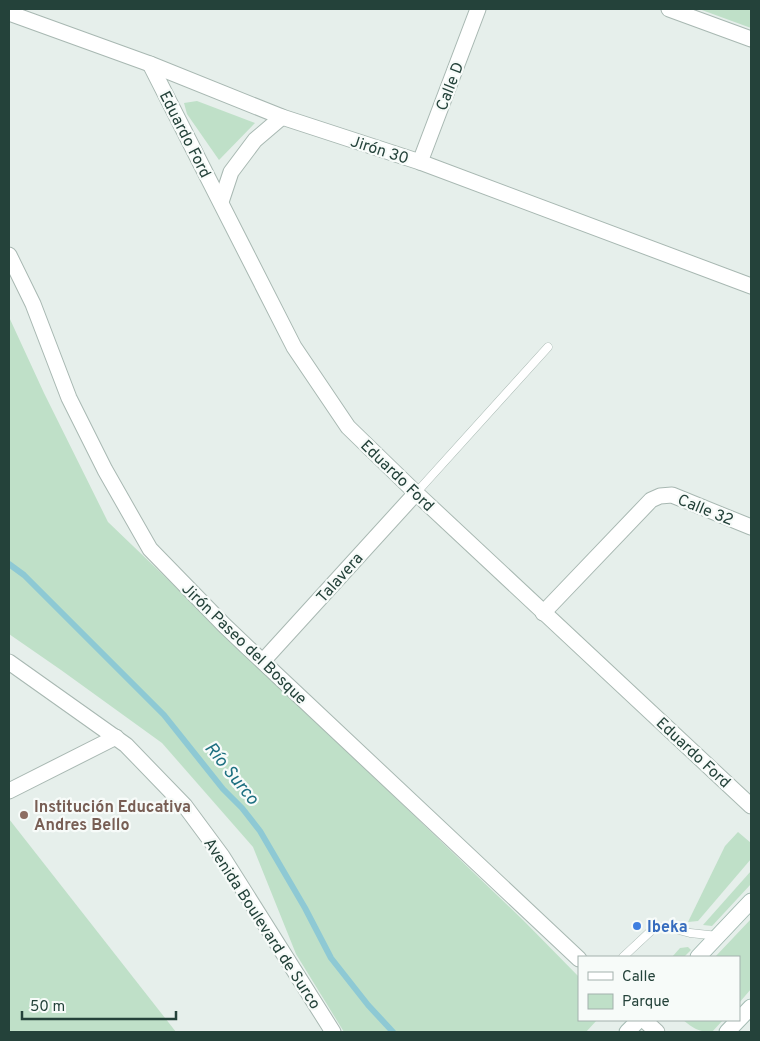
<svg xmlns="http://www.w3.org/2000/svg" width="760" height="1041" font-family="Overpass,sans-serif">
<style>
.green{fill:#bfe0c8}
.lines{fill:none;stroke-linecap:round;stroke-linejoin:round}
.stream{stroke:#8ec9d4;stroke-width:6}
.service-casing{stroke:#a8b8b2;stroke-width:9}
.minor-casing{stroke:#a8b8b2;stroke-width:17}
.tertiary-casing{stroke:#a8b8b2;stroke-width:17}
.secondary-casing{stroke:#a4bbb3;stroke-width:17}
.service{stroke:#fff;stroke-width:8}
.minor{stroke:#fff;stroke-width:15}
.tertiary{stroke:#fff;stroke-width:15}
.secondary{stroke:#fff;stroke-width:15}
.education-dot{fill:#8d6e63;stroke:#f7fbf9;stroke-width:2}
.shop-dot{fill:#3f7fe0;stroke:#f7fbf9;stroke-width:2}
.labels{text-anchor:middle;stroke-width:4.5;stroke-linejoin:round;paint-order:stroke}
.street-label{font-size:16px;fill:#24423a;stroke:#f7fbf9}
.education-label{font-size:16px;font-weight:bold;fill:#785e54;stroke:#f7fbf9;text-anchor:start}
.shop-label{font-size:16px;font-weight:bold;fill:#366cbe;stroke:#f7fbf9;text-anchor:start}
.water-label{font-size:18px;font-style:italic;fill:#1c6f80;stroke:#f7fbf9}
</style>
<rect width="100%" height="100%" fill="#e6efeb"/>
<g class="green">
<path d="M699,9h52v19z"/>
<path d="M197,101l58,22 -36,37 -32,-46 -3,-11z"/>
<path d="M9,317l35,76 64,129 415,398 56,57v43h18l-11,12h-242l-48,-78 -43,-107 -91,-104 -101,-73 -52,-36z"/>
<path d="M9,819l167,213h-167z"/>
<path d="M738,832l13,11v16l-53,62 -10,1 37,-76z"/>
<path d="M751,871v13l-39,42 -9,-1z"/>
<path d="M751,919v70l-12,14v-46h-24z"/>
<path d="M688,947l3,3 -7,7h-12l8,-9z"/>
<path d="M683,1020h40l-11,12c-14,0 -19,-4 -29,-12z"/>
</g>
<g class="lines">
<path class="stream" d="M9,564l15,11 140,140 59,74 19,19 18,23 45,77 26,50 37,47 25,27"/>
<defs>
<g id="service">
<path d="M416,493l132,-146"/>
<path d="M623,957l30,-28 7,-2h7l23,6 28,3"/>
</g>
<g id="minor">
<path d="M9,13l141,51 132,53 138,45 331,124"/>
<path d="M150,64l144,283 54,80 68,66 335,313"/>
<path d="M420,162l58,-153"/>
<path d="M221,202l10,-30 24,-32 27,-23"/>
<path d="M543,613l108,-113 9,-4 12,-1 79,32"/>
<path d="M263,661l153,-168"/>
<path d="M9,791l107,-54"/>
</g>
<g id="tertiary">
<path d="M669,9l82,30"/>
<path d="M9,255l24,49 36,94 36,72 45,79 74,76 22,21 333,313"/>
<path d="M9,662l117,83 59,61 37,50 111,176"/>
<path d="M644,1020l13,12"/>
</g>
<g id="secondary">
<path d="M698,957l53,-56"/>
<path d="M627,1032l12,-12"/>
<path d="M727,1032l24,-25"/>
</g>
</defs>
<use href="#service" class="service-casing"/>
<use href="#minor" class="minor-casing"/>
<use href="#tertiary" class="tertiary-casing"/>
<use href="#secondary" class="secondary-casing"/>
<use href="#service" class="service"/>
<use href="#minor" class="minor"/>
<use href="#tertiary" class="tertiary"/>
<use href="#secondary" class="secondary"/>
</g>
<circle class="education-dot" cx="24" cy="815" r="5"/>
<circle class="shop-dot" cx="637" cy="926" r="5"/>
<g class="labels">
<g class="street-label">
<text transform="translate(449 86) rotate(-69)" y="6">Calle D</text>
<text transform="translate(186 134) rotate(63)" y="6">Eduardo Ford</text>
<text transform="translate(380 149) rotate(18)" y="6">Jirón 30</text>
<text transform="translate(398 475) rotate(44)" y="6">Eduardo Ford</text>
<text transform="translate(706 509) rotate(22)" y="6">Calle 32</text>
<text transform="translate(339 577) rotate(-48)" y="6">Talavera</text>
<text transform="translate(245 643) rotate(44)" y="6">Jirón Paseo del Bosque</text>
<text transform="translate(694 752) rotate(43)" y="6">Eduardo Ford</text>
<text transform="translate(263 923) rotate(57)" y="6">Avenida Boulevard de Surco</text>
</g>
<g class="education-label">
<text x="34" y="812">Institución Educativa<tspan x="34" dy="18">Andres Bello</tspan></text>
</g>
<g class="shop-label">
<text x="647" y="932">Ibeka</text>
</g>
<g class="water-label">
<text transform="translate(232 773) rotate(51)" y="6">Río Surco</text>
</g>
</g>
<rect width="760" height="1041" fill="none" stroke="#24423a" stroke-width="20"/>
<rect x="578" y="956" width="162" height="65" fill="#f7fbf9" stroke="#a3b1ad"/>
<rect x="588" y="972" width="25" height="8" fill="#ffffff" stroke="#a3b1ad"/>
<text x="622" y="981" font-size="15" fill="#24423a">Calle</text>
<rect x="588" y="994" width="25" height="15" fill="#bfe0c8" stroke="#a3b1ad"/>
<text x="622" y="1006" font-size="15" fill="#24423a">Parque</text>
<path d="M22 1011v8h154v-8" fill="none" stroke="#24423a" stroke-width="2.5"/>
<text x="30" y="1011" font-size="15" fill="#24423a" stroke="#f7fbf9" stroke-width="4" paint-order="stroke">50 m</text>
</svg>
